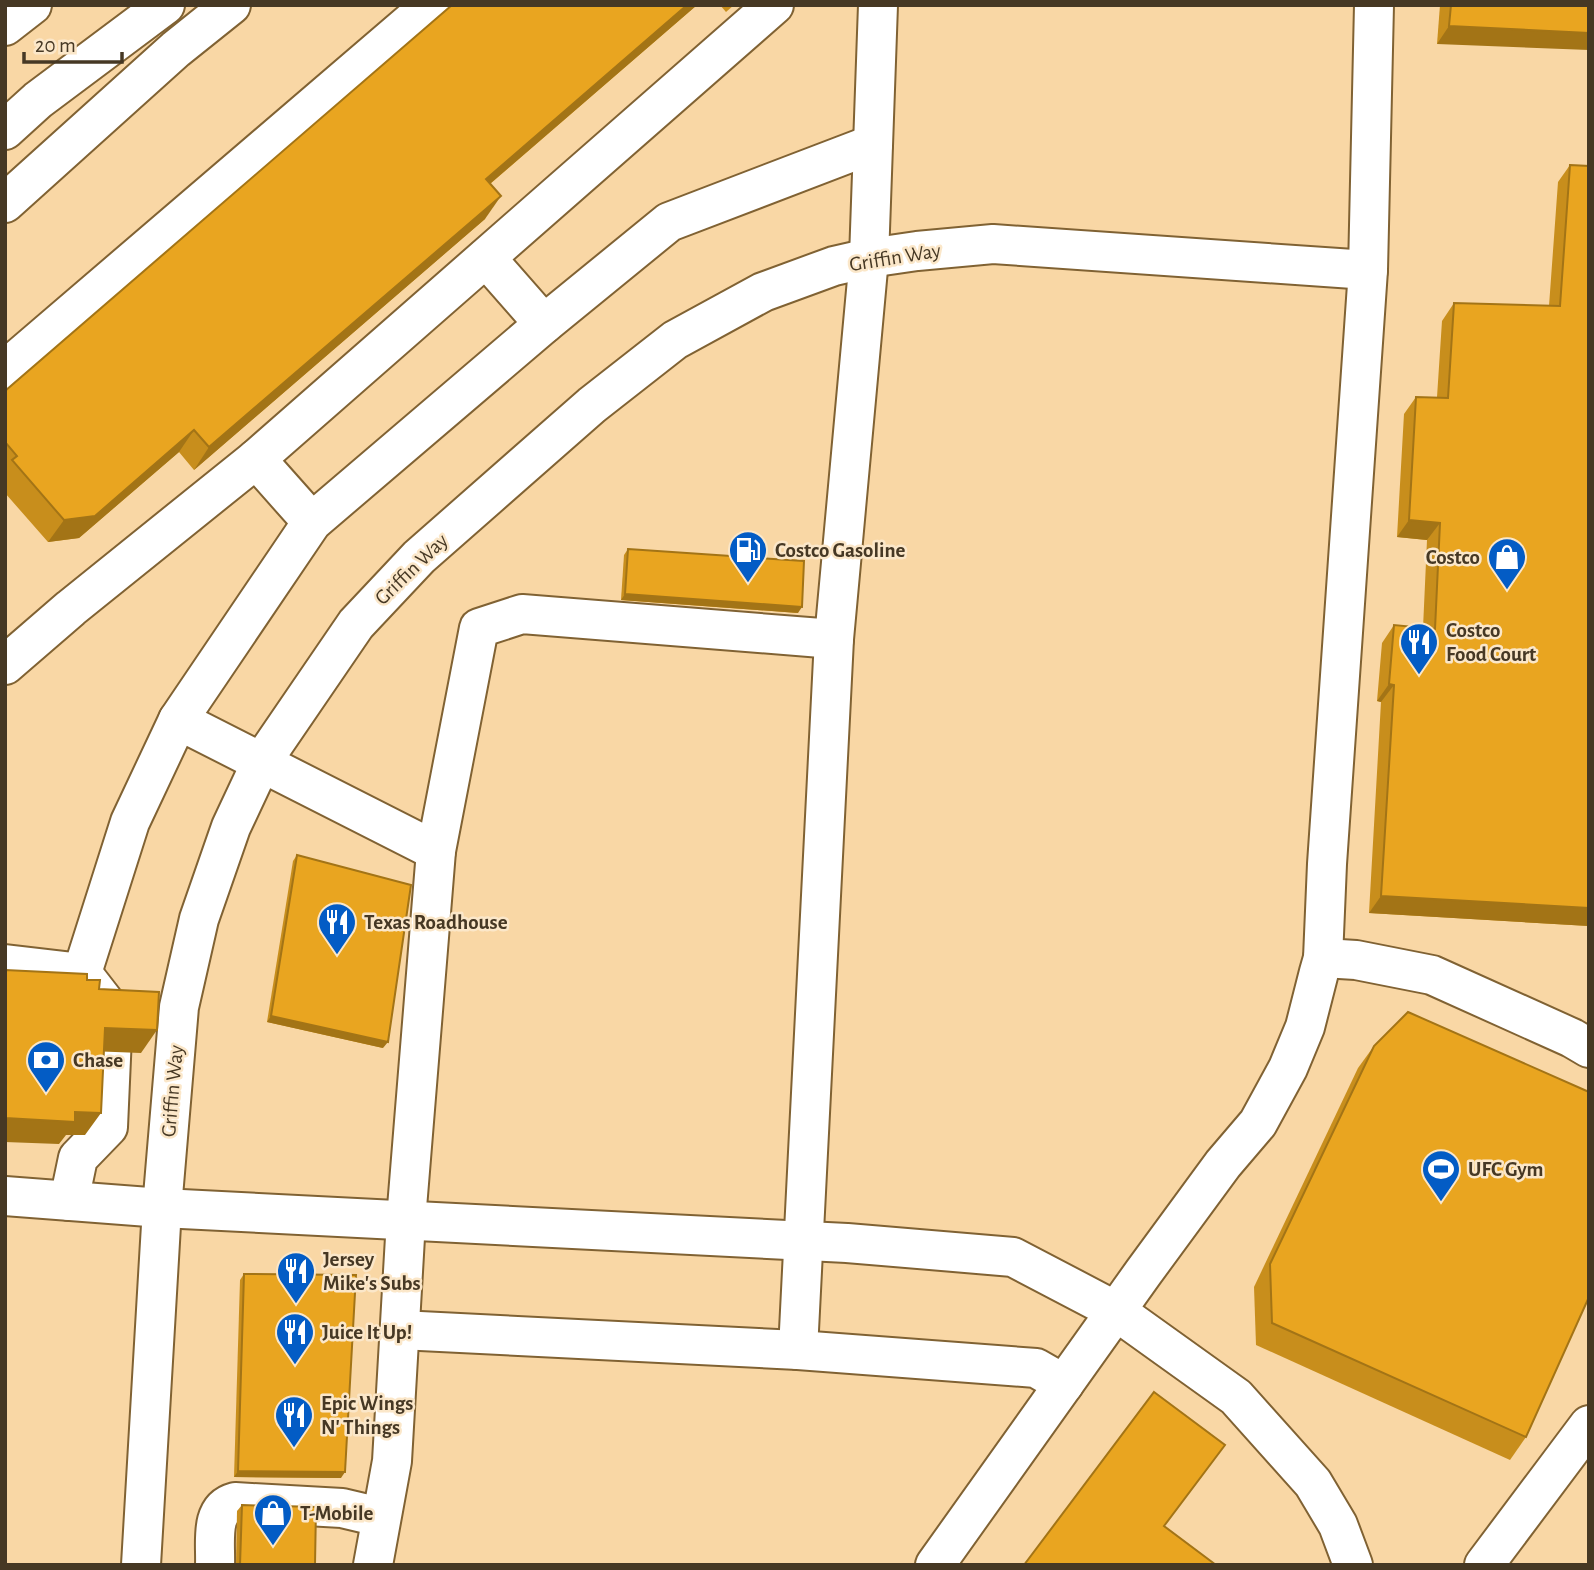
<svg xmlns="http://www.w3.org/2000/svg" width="1594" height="1570" font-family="'Alegreya Sans',sans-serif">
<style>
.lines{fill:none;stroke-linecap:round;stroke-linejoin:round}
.minor-casing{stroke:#806233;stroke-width:42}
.highway-casing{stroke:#806233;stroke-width:42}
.minor{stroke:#fff;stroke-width:38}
.highway{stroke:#fff;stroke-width:38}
.wall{fill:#c88e1c}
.shaded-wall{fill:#a37416}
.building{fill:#e9a520;stroke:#a37416;stroke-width:2}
.labels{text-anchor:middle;stroke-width:5;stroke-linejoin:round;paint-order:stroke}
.street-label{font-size:21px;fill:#463824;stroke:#fbe7c9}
.poi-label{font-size:21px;font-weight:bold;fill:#463824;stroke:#fbe7c9;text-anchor:start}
</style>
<rect width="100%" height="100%" fill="#f9d7a5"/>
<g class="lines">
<defs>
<g id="minor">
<path d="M486,258l58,66"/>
<path d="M5,370l426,-365"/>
<path d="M256,459l56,63"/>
<path d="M5,665l66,-57 185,-149 518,-454"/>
<path d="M178,720l258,131"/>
<path d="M1323,958l33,2 76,15 140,63 17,10"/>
<path d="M5,964l77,9 31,40 -5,114 -30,31 -9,43"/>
<path d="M82,973l48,-151 48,-102 134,-198 232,-198 125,-102 204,-78"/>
<path d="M5,1196l157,12 685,35 166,14 103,54 120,86 77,86 25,42 15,40"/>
<path d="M400,1330l398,20 238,18 28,16"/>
<path d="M798,1350l36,-711 35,-381 9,-253"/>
<path d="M141,1565l21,-357 17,-201 20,-88 32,-92 30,-64 95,-139 63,-67 173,-152 83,-65 88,-48 71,-26 35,-8 48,-7 76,-7 375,26"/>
<path d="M215,1565c1,-23 -6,-56 20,-63l107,6 38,9"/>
<path d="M373,1565l19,-104 14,-241 30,-369 43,-223 43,-14 312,25"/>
<path d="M935,1565l208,-292 80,-109 35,-41 30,-55 17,-41 14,-55 4,-14 4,-94 41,-594 6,-265"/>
<path d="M1484,1565l105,-140"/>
</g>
<g id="highway">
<path d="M5,26l27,-21"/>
<path d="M5,130l33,-30 127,-95"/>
<path d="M5,203l171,-154 55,-44"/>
</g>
</defs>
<use href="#minor" class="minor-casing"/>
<use href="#highway" class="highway-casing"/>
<use href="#minor" class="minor"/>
<use href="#highway" class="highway"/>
</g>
<g class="wall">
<path d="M452,5h245l-207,179 -5,35 -291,251 -15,-18 -100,86 -31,4 -43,-49v-102z"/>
<path d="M720,5h14l-8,7z"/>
<path d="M1440,5h149l-152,39z"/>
<path d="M1570,165l19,761 -220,-13 12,-211 -4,-1 5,-58 12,-18 29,3 4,-88 -30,-3 7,-123 12,-17h21l5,-76 12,-18 95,3 9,-124z"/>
<path d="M628,549l170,64 -177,-13 3,-45z"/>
<path d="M297,855l86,193 -116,-26 26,-161z"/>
<path d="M1374,1046l152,391 -16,23 -254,-115 -2,-58 104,-219z"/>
<path d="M244,1274l97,204 -107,-1 6,-197z"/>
<path d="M242,1505l73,60h-79l1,-54z"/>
</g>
<g class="shaded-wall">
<path d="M687,5h10l-227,196 16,-22z"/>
<path d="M1449,26l140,7v17l-152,-6z"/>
<path d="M501,196l-16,23 -291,251 15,-23z"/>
<path d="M194,430l-15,22 -100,86 -31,4 16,-22z"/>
<path d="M1409,520l31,3 -13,17 -30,-3z"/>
<path d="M625,594l177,13 -4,6 -177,-13z"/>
<path d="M1389,684l5,1 -13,17 -4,-1z"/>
<path d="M1381,896l208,12v18l-220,-13z"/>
<path d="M271,1016l117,26 -5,6 -116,-26z"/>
<path d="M105,1028l52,2 -16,23 -52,-2z"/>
<path d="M75,1112l26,1 -16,22h-19l-7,9 -54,-2v-24z"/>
<path d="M238,1471l107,1 -4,6 -107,-1z"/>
</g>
<g class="building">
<path d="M452,5h235l-201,174 15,17 -292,251 -15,-17 -99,86 -31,4 -52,-60 5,-4 -12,-14v-51z"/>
<path d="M1451,5h138v28l-140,-7z"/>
<path d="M1570,165l19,1v742l-208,-12 13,-211 -5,-1 5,-59 41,4 5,-106 -31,-3 7,-123 32,1 6,-95 106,3z"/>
<path d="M628,549l176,12 -2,46 -177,-13z"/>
<path d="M297,855l114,30 -23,157 -117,-26z"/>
<path d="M5,970l82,4v6h13l-1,9 60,3 -2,38 -52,-2 -4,85 -26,-1v10l-70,-4z"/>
<path d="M1408,1012l181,80v205l-63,140 -254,-114 -2,-59 104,-218z"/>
<path d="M244,1274l112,1 -11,197 -107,-1z"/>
<path d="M1154,1392l71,53 -61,81 52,39h-192z"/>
<path d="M242,1505l74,2 -1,58h-75z"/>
</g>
<defs>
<symbol id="fuel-pin" viewBox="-11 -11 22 30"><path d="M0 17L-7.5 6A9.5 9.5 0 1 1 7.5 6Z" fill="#035cc5" stroke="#fbe7c9"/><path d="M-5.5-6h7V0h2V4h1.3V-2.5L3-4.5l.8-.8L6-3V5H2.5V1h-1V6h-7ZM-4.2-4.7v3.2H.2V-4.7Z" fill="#fff"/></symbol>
<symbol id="shop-pin" viewBox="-11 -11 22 30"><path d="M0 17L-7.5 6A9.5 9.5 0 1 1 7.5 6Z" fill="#035cc5" stroke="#fbe7c9"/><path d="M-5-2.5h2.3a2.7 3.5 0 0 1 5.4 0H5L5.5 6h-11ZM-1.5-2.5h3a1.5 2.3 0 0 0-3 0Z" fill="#fff"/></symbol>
<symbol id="restaurant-pin" viewBox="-11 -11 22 30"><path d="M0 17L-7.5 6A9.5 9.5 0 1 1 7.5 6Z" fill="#035cc5" stroke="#fbe7c9"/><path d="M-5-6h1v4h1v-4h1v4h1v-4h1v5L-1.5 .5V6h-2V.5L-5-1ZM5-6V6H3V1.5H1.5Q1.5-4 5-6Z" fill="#fff"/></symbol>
<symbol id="bank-pin" viewBox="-11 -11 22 30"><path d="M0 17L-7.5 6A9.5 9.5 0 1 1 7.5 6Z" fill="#035cc5" stroke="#fbe7c9"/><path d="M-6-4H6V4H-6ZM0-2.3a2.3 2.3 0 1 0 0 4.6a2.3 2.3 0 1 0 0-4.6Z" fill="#fff"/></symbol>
<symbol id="stadium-pin" viewBox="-11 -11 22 30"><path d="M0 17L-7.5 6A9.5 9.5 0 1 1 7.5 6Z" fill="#035cc5" stroke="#fbe7c9"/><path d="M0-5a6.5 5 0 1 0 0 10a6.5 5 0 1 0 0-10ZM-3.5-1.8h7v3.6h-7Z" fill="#fff"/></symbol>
</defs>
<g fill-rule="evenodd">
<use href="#fuel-pin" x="726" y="528" width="44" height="60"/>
<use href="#shop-pin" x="1485" y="535" width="44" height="60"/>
<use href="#restaurant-pin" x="1397" y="620" width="44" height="60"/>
<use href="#restaurant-pin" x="315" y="900" width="44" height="60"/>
<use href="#bank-pin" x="24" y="1038" width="44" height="60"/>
<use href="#stadium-pin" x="1419" y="1147" width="44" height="60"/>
<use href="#restaurant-pin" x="274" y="1249" width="44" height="60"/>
<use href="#restaurant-pin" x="273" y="1310" width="44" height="60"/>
<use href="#restaurant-pin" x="272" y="1393" width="44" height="60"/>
<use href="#shop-pin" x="251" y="1491" width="44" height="60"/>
</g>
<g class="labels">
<g class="street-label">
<text transform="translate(895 257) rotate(-9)" y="7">Griffin Way</text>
<text transform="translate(411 569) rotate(-44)" y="7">Griffin Way</text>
<text transform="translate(172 1091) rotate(-85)" y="7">Griffin Way</text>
</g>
<g class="poi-label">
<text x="775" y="557">Costco Gasoline</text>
<text x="1480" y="564" text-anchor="end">Costco</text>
<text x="1446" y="637">Costco<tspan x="1446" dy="24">Food Court</tspan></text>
<text x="364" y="929">Texas Roadhouse</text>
<text x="73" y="1067">Chase</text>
<text x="1468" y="1176">UFC Gym</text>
<text x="323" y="1266">Jersey<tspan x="323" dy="24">Mike's Subs</tspan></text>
<text x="322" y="1339">Juice It Up!</text>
<text x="321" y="1410">Epic Wings<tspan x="321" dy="24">N' Things</tspan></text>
<text x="300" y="1520">T-Mobile</text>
</g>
</g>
<rect width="1594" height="1570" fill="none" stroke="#463824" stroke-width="14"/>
<path d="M24 52v10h98v-10" fill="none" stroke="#463824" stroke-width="3.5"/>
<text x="35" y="52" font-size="21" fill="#463824" stroke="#fbe7c9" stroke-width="5" paint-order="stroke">20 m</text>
</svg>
